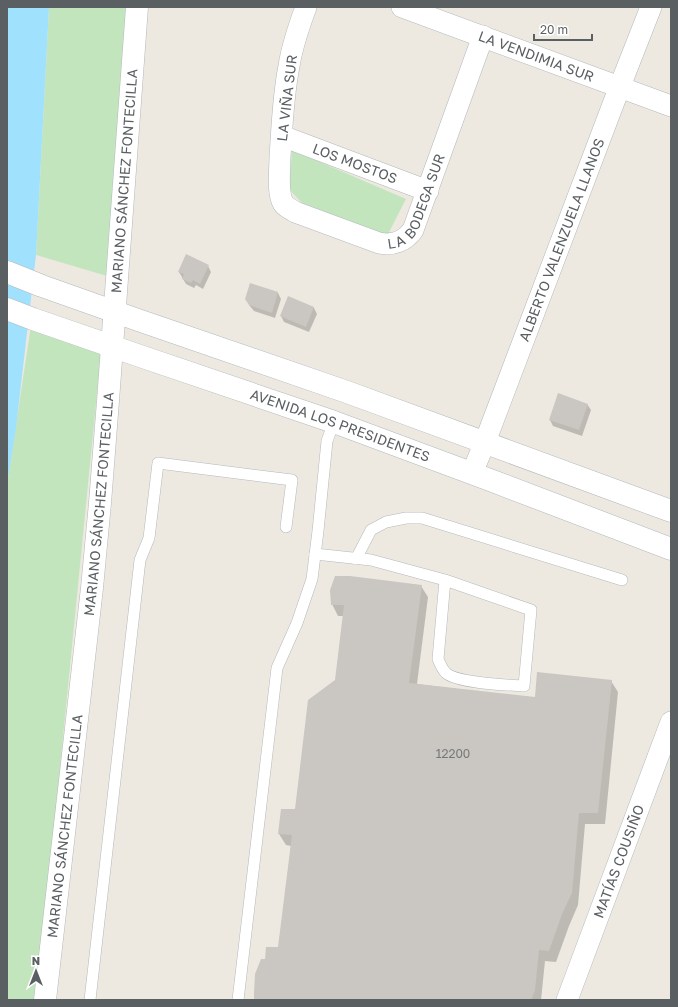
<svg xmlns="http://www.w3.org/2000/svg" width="678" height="1007" font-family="'Golos Text',sans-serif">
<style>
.green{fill:#c3e5be}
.water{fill:#a0e1fe}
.shadow{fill:#0003}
.building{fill:#cac6c1}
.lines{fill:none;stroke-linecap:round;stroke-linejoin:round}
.lane-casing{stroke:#b4b8bc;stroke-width:12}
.street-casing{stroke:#b4b8bc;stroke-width:22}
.secondary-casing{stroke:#b3b8bc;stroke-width:23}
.lane{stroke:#fff;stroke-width:11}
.street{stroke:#fff;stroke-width:21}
.secondary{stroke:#fff;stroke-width:22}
.labels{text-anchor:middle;stroke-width:3;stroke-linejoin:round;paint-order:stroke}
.number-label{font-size:12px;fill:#76797a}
.street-label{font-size:14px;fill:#5a5f62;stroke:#fff}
</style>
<rect width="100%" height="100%" fill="#ede9e1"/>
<g class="green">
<path d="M49,7h82l-24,269 -71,-21z"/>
<path d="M292,150l114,49 -19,37 -85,-33 -13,-14z"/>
<path d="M31,325l70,28 -64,647h-30v-515z"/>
</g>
<path class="water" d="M8,7h41l-13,248 -20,173 -9,57z"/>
<g class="shadow">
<path d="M208,266l3,6 -8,17 -7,-4 -2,3 -8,-4 -7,-12z"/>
<path d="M250,284l28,9 3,6 -6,19 -21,-7 -5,-6z"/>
<path d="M289,297l25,11 3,6 -8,18 -25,-10 -3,-6z"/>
<path d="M587,404l4,6 -9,26 -29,-10 -3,-6z"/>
<path d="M421,586l7,11 -11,87 119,15 75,-18 7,11 -13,132h-20l-7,81 -9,21 -13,36 -11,-1 -4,39h-286l11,-40 13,-12 12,-102 -5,-1 -7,-11 17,-24 40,-129 8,-65h-6l-6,-12z"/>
</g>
<g class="building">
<path d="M186,254l23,11 -9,19 -7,-4 -2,3 -9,-4 2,-5 -6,-2z"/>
<path d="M250,283l28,9 -6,21 -23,-8 -4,-6z"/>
<path d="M288,296l26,11 -8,20 -26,-11z"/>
<path d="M558,393l30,11 -9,26 -30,-10z"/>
<path d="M335,576h15l72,9 -13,98 126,14 2,-25 75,8 -14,133h-19l-7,80 -10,21 -13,37 -10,-1 -4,40 -4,10h-277v-7l1,-19 6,-15h4l1,-12h12l14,-112 -14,-1 3,-25h14l13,-109 27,-20 9,-75h-13l-1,-15z"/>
</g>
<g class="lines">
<defs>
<g id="lane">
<path d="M315,554l56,6 74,20 86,30 -7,76c-17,-1 -67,-3 -78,-13 -4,-4 -6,-9 -8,-14l7,-79"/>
<path d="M356,559l15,-29 15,-8 20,-4h16l200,62"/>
<path d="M90,1000l50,-440 9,-22 9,-75 134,17 -6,47"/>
<path d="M238,1000l39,-332 20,-45 15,-44 6,-48 9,-90 7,-19"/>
</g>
<g id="street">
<path id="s1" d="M306,7c-7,19 -14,39 -17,59 -6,30 -7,61 -9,91 0,12 -3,35 3,46 2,4 8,6 12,9l84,31c14,3 26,-2 34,-13l70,-194"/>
<path id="s2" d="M402,7l269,99"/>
<path id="s3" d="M282,136l146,55"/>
<path id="s4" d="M472,473l13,-31 135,-356 31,-79"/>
<path id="s5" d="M567,1000l104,-278"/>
</g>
<g id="secondary">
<path d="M7,272l35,14 96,34 209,72 324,119"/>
<path id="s6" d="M7,309l26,10 107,37 194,66 156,58 181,69"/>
<path id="s7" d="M45,1000l47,-412 8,-85 8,-102 29,-394"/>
</g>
</defs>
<use href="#lane" class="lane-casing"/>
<use href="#street" class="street-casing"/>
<use href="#secondary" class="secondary-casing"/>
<use href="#lane" class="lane"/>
<use href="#street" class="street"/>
<use href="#secondary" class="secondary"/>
</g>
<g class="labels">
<g class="number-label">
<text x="453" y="758">12200</text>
</g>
<g class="street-label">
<text dy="5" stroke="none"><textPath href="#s2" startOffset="143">LA VENDIMIA SUR</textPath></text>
<text transform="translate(287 98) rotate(-83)" y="5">LA VIÑA SUR</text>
<text dy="5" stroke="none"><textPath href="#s3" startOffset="78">LOS MOSTOS</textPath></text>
<text dy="5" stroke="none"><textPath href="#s7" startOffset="823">MARIANO SÁNCHEZ FONTECILLA</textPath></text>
<text dy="5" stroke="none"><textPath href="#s1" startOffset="368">LA BODEGA SUR</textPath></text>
<text dy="5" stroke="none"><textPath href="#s4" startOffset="250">ALBERTO VALENZUELA LLANOS</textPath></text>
<text dy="5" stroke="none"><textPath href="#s6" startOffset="353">AVENIDA LOS PRESIDENTES</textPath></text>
<text dy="5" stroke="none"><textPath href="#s7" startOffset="499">MARIANO SÁNCHEZ FONTECILLA</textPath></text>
<text dy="5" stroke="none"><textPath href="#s7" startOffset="175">MARIANO SÁNCHEZ FONTECILLA</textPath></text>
<text dy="5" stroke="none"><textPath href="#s5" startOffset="148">MATÍAS COUSIÑO</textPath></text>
</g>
</g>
<rect width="678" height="1007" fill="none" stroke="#5a5f62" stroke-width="16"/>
<g transform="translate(36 971)" stroke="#ffffff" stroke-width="3" paint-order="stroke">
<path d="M0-3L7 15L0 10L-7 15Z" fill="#5a5f62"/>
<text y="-6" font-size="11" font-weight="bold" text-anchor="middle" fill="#5a5f62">N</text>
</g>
<path d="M534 34v6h58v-6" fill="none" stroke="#5a5f62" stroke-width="2"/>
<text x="540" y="34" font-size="12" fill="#5a5f62" stroke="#ffffff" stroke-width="3" paint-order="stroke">20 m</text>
</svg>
